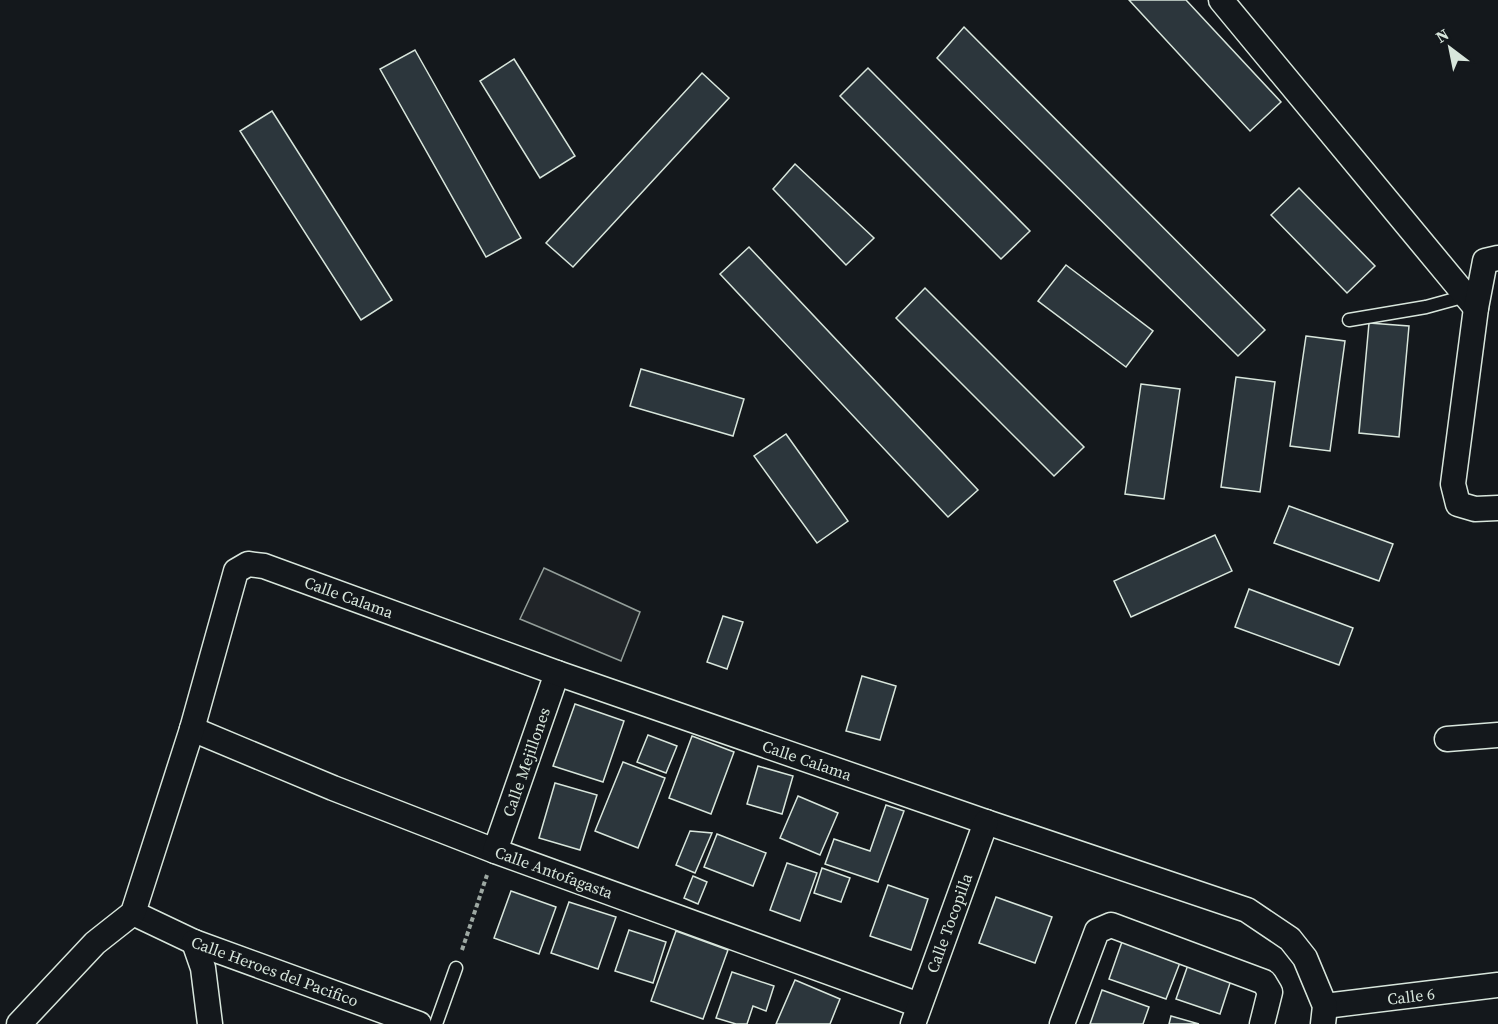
<svg xmlns="http://www.w3.org/2000/svg" width="1498" height="1024" font-family="'Source Serif 4',serif">
<style>
.green{fill:#202428;stroke:#939e99;stroke-width:1.5}
.building{fill:#2c363c;stroke:#d8e6dc;stroke-width:1.5}
.lines{fill:none;stroke-linecap:round;stroke-linejoin:round}
.service-casing{stroke:#d8e6dc;stroke-width:15}
.minor-casing{stroke:#d8e6dc;stroke-width:27}
.path{stroke:#9da8a2;stroke-width:4;stroke-dasharray:4.5 3;stroke-linecap:butt}
.service{stroke:#14181c;stroke-width:12}
.minor{stroke:#14181c;stroke-width:24}
.labels{text-anchor:middle;stroke-width:4.5;stroke-linejoin:round;paint-order:stroke}
.street-label{font-size:16px;fill:#d8e6dc;stroke:#14181c}
</style>
<rect width="100%" height="100%" fill="#14181c"/>
<path class="green" d="M544,568l96,44 -19,49 -101,-42z"/>
<g class="building">
<path d="M1129,0h57l95,102 -31,29z"/>
<path d="M964,27l301,303 -27,26 -301,-298z"/>
<path d="M415,50l106,188 -35,19 -106,-188z"/>
<path d="M514,59l61,97 -35,22 -60,-97z"/>
<path d="M868,68l162,163 -29,28 -161,-163z"/>
<path d="M702,73l27,25 -156,169 -27,-24z"/>
<path d="M272,111l120,189 -31,20 -121,-189z"/>
<path d="M795,164l79,74 -28,27 -73,-76z"/>
<path d="M1299,188l76,78 -28,27 -76,-78z"/>
<path d="M749,247l229,243 -30,27 -228,-243z"/>
<path d="M1066,265l87,66 -27,36 -88,-66z"/>
<path d="M925,288l159,159 -30,29 -158,-158z"/>
<path d="M1369,323l40,3 -10,111 -40,-4z"/>
<path d="M1306,336l39,5 -15,110 -40,-5z"/>
<path d="M641,369l103,30 -11,37 -103,-30z"/>
<path d="M1236,377l39,5 -15,110 -39,-5z"/>
<path d="M1141,384l39,5 -16,110 -39,-5z"/>
<path d="M786,434l62,87 -31,22 -63,-87z"/>
<path d="M1289,506l104,38 -14,37 -105,-38z"/>
<path d="M1215,535l17,36 -101,46 -17,-36z"/>
<path d="M1249,589l104,39 -14,37 -104,-38z"/>
<path d="M723,616l20,6 -16,47 -20,-7z"/>
<path d="M862,676l34,10 -16,54 -34,-9z"/>
<path d="M575,704l49,17 -21,61 -50,-16z"/>
<path d="M648,735l29,11 -11,27 -29,-11z"/>
<path d="M692,736l42,16 -23,62 -42,-16z"/>
<path d="M623,762l42,16 -27,70 -43,-17z"/>
<path d="M758,766l35,10 -11,38 -35,-10z"/>
<path d="M555,783l42,12 -17,55 -41,-12z"/>
<path d="M798,796l40,17 -18,42 -40,-17z"/>
<path d="M886,805l18,6 -26,71 -53,-18 9,-25 36,12z"/>
<path d="M690,831l22,2 -17,40 -19,-8z"/>
<path d="M717,834l49,19 -13,33 -49,-19z"/>
<path d="M787,863l30,10 -17,48 -30,-11z"/>
<path d="M822,868l28,10 -9,24 -27,-9z"/>
<path d="M693,876l14,6 -9,22 -14,-6z"/>
<path d="M888,885l40,14 -17,51 -41,-14z"/>
<path d="M511,891l45,16 -17,47 -45,-16z"/>
<path d="M996,897l56,20 -17,46 -56,-20z"/>
<path d="M569,902l47,15 -18,52 -47,-16z"/>
<path d="M629,930l37,12 -13,41 -38,-12z"/>
<path d="M676,931l52,19 -25,69 -52,-18z"/>
<path d="M1123,939l58,21 -15,39 -57,-20z"/>
<path d="M1189,962l43,15 -12,37 -44,-15z"/>
<path d="M732,972l42,14 -8,25 -13,-5 -6,18h-11l-20,-6z"/>
<path d="M795,980l45,19 -10,25h-54z"/>
<path d="M1102,990l47,17 -6,17h-53z"/>
<path d="M1171,1016l28,8h-30z"/>
</g>
<g class="lines">
<defs>
<g id="service">
<path d="M1349,320l77,-13 40,-11"/>
<path d="M436,1024l20,-56"/>
</g>
<g id="minor">
<path d="M1221,0l255,308"/>
<path d="M1498,258l-13,3 -9,47 -23,176 5,20 17,5 23,-1"/>
<path d="M192,729l141,59 162,63 424,154"/>
<path d="M1447,739l51,-4"/>
<path d="M495,851l62,-178"/>
<path d="M133,913l61,29 225,82"/>
<path d="M194,942l9,26 7,56"/>
<path d="M1325,1006l173,-21"/>
<path d="M19,1024l76,-81 38,-30 59,-184 44,-158 12,-7 16,2 293,107 429,149 261,88 43,29 15,19 20,48 -2,18"/>
<path d="M913,1024l73,-202"/>
<path d="M1062,1024l35,-93 14,-6 153,57 6,10 -8,32"/>
</g>
</defs>
<use href="#service" class="service-casing"/>
<use href="#minor" class="minor-casing"/>
<path class="path" d="M462,950l25,-75"/>
<use href="#service" class="service"/>
<use href="#minor" class="minor"/>
</g>
<g class="labels">
<g class="street-label">
<text transform="translate(349 597) rotate(20)" y="6">Calle Calama</text>
<text transform="translate(807 760) rotate(19)" y="6">Calle Calama</text>
<text transform="translate(526 762) rotate(-71)" y="6">Calle Mejillones</text>
<text transform="translate(554 872) rotate(20)" y="6">Calle Antofagasta</text>
<text transform="translate(949 923) rotate(-70)" y="6">Calle Tocopilla</text>
<text transform="translate(275 971) rotate(20)" y="6">Calle Heroes del Pacifico</text>
<text transform="translate(1411 996) rotate(-7)" y="6">Calle 6</text>
</g>
</g>
<g transform="translate(1450 48) rotate(328)" stroke="#14181c" stroke-width="4.5" paint-order="stroke">
<path d="M0-4.5L10 22L0 15L-10 22Z" fill="#d8e6dc"/>
<text y="-9" font-size="16" font-weight="bold" text-anchor="middle" fill="#d8e6dc">N</text>
</g>
</svg>
